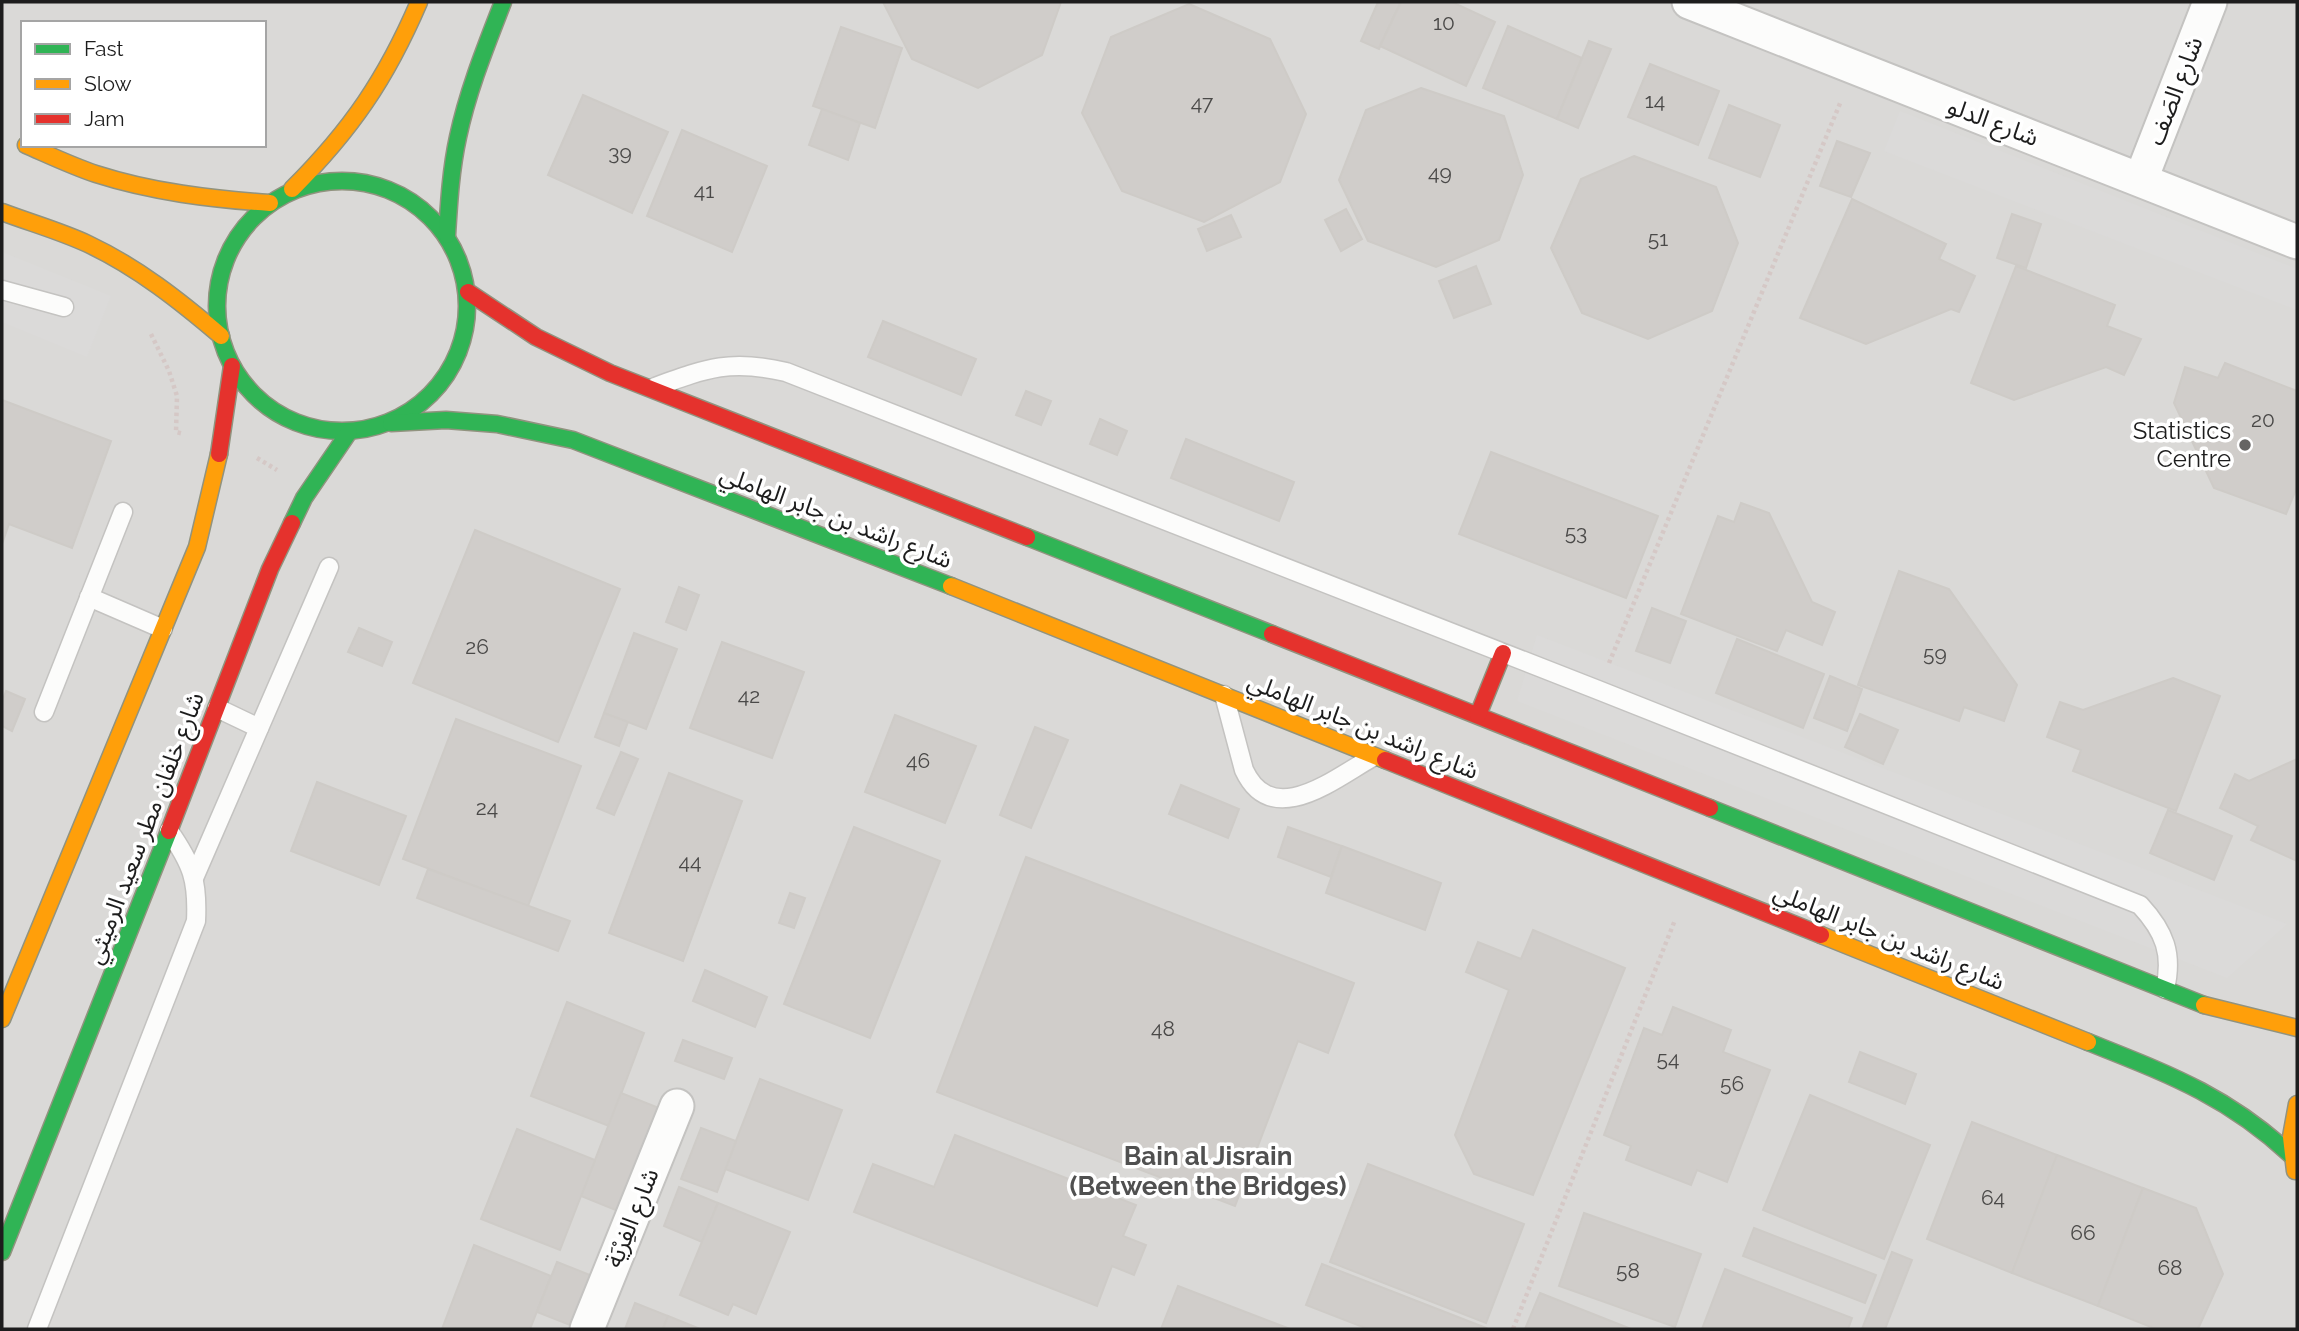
<svg xmlns="http://www.w3.org/2000/svg" width="2299" height="1331" font-family="Raleway,'Noto Sans Arabic',sans-serif">
<style>
.residential{fill:#dad9d7;fill-rule:evenodd}
.parking{fill:#dbdad9}
.building{fill:#d0cdca;stroke:#cecbc7;stroke-width:2}
.lines{fill:none;stroke-linecap:round;stroke-linejoin:round}
.lane-casing{stroke:#c4c3c1;stroke-width:21}
.street-casing{stroke:#c4c3c1;stroke-width:37}
.fast-casing{stroke:#91937f;stroke-width:19}
.slow-casing{stroke:#91937f;stroke-width:19}
.jam-casing{stroke:#91937f;stroke-width:19}
.path{stroke:#d5c8c6;stroke-width:4.5;stroke-dasharray:3.5 3.5;stroke-linecap:butt}
.lane{stroke:#fcfcfb;stroke-width:18}
.street{stroke:#fcfcfb;stroke-width:33}
.fast{stroke:#30b455;stroke-width:16}
.slow{stroke:#ff9f0a;stroke-width:16}
.jam{stroke:#e5322d;stroke-width:16}
.poi-dot{fill:#656463;stroke:#fff;stroke-width:2.5}
.labels{text-anchor:middle;stroke-width:7;stroke-linejoin:round;paint-order:stroke}
.number-label{font-size:21px;fill:#4a4948}
.street-label{font-size:24px;fill:#1d1d1d;stroke:#fff}
.poi-label{font-size:24px;fill:#1d1d1d;stroke:#fff;text-anchor:end}
.neighbourhood-label{font-size:26px;font-weight:bold;fill:#505050;stroke:#fff}
</style>
<rect width="100%" height="100%" fill="#ebe9e5"/>
<path class="residential" d="M2,2h2295v1327h-2295zM23,23h241v122h-241z"/>
<g class="parking">
<path d="M1900,111l397,158v41l-413,-159z"/>
<path d="M2,252l109,44 -24,61 -85,-35z"/>
<path d="M1537,635l750,289 -60,54 -710,-277z"/>
</g>
<g class="building">
<path d="M883,2h178l-19,53 -64,33 -66,-29z"/>
<path d="M1378,2h23l-22,47 -18,-8z"/>
<path d="M1401,2h51l43,20 -29,64 -86,-40z"/>
<path d="M1189,4l81,35 36,75 -26,68 -76,40 -82,-31 -40,-78 29,-76z"/>
<path d="M1508,26l74,32 -25,61 -74,-31z"/>
<path d="M841,27l61,21 -27,80 -62,-22z"/>
<path d="M1589,41l22,8 -33,79 -21,-9z"/>
<path d="M1650,64l69,27 -21,54 -70,-28z"/>
<path d="M1421,88l83,28 19,59 -24,65 -63,27 -68,-26 -29,-61 27,-70z"/>
<path d="M583,95l85,37 -36,81 -84,-38z"/>
<path d="M1729,105l51,20 -20,52 -51,-19z"/>
<path d="M822,109l38,14 -12,37 -39,-15z"/>
<path d="M682,130l85,36 -35,86 -85,-36z"/>
<path d="M1837,141l33,12 -19,44 -31,-11z"/>
<path d="M1634,156l82,31 22,56 -26,68 -64,28 -66,-26 -31,-65 30,-69z"/>
<path d="M1852,199l94,45 -7,15 36,17 -16,36 -8,-3 -85,35 -66,-26z"/>
<path d="M1346,209l16,30 -21,12 -16,-31z"/>
<path d="M2012,214l29,10 -15,44 -29,-10z"/>
<path d="M1231,215l10,22 -34,14 -9,-22z"/>
<path d="M1476,266l15,38 -37,14 -15,-37z"/>
<path d="M2016,266l99,39 -8,21 34,13 -17,36 -18,-8 -92,33 -43,-17z"/>
<path d="M883,321l93,38 -15,36 -93,-38z"/>
<path d="M2225,363l72,28v96l-11,27 -72,-26 -40,-85 11,-36 33,11z"/>
<path d="M1026,391l25,10 -10,24 -25,-10z"/>
<path d="M2,400l109,41 -39,107 -63,-24 -7,20z"/>
<path d="M1100,419l27,12 -10,24 -27,-11z"/>
<path d="M1186,439l108,43 -15,39 -108,-43z"/>
<path d="M1491,452l167,64 -32,82 -167,-64z"/>
<path d="M1741,503l28,10 43,89 23,10 -13,33 -36,-15 -9,21 -96,-37 37,-98 16,6z"/>
<path d="M475,530l145,59 -62,153 -145,-59z"/>
<path d="M1899,571l50,18 68,96 -13,36 -40,-14 -5,14 -101,-36z"/>
<path d="M679,587l20,8 -13,35 -20,-8z"/>
<path d="M1652,608l34,13 -16,42 -34,-12z"/>
<path d="M359,628l33,14 -10,24 -34,-14z"/>
<path d="M634,633l43,16 -31,80 -42,-16z"/>
<path d="M1737,639l87,35 -21,54 -87,-35z"/>
<path d="M722,642l82,30 -32,86 -82,-30z"/>
<path d="M1830,676l32,13 -15,42 -33,-13z"/>
<path d="M2173,678l47,18 -44,115 -103,-40 8,-21 -34,-13 13,-35 23,8z"/>
<path d="M6,691l19,8 -13,32 -10,-5v-24z"/>
<path d="M604,713l24,9 -9,24 -24,-9z"/>
<path d="M1860,714l38,16 -15,34 -38,-17z"/>
<path d="M895,715l81,31 -31,77 -80,-31z"/>
<path d="M456,719l125,47 -53,140 -125,-47z"/>
<path d="M1035,727l33,13 -37,88 -31,-13z"/>
<path d="M621,752l17,7 -24,56 -17,-7z"/>
<path d="M2297,759v102l-46,-21 7,-14 -38,-18 15,-34 14,7z"/>
<path d="M669,773l73,28 -59,160 -74,-28z"/>
<path d="M317,782l89,34 -27,69 -88,-34z"/>
<path d="M1181,785l58,24 -11,29 -59,-24z"/>
<path d="M2168,810l64,26 -18,44 -64,-27z"/>
<path d="M854,827l86,34 -70,177 -86,-34z"/>
<path d="M1288,827l54,19 -11,31 -53,-20z"/>
<path d="M1342,846l99,37 -16,47 -99,-37z"/>
<path d="M1026,857l328,126 -26,70 -30,-12 -63,165 -298,-114z"/>
<path d="M428,869l142,52 -12,30 -141,-53z"/>
<path d="M790,893l15,5 -11,30 -15,-5z"/>
<path d="M1533,930l92,38 -92,227 -59,-21 -19,-39 54,-145 -43,-18 12,-30 43,17z"/>
<path d="M705,970l62,27 -12,30 -62,-26z"/>
<path d="M567,1002l77,31 -35,93 -78,-30z"/>
<path d="M1673,1007l58,23 -8,22 47,18 -43,112 -30,-12 -6,15 -65,-25 5,-14 -27,-11 40,-107 18,7z"/>
<path d="M683,1040l49,18 -8,21 -49,-18z"/>
<path d="M1860,1052l56,22 -11,30 -56,-22z"/>
<path d="M760,1079l82,31 -34,90 -83,-31z"/>
<path d="M621,1093l38,15 -41,103 -37,-15z"/>
<path d="M1810,1095l120,50 -46,114 -121,-49z"/>
<path d="M1972,1122l85,33 -45,118 -85,-34z"/>
<path d="M701,1128l35,13 -19,51 -36,-13z"/>
<path d="M517,1129l78,31 -35,90 -79,-31z"/>
<path d="M955,1135l181,70 -13,31 23,9 -12,30 -22,-9 -15,40 -243,-94 19,-48 61,23z"/>
<path d="M2057,1155l86,33 -45,118 -86,-33z"/>
<path d="M1368,1164l156,60 -38,99 -156,-61z"/>
<path d="M679,1187l39,16 -16,39 -38,-16z"/>
<path d="M2143,1188l53,20 27,66 -25,55h-42l-58,-23z"/>
<path d="M718,1203l72,29 -34,82 -23,-10 -5,11 -48,-20z"/>
<path d="M1584,1213l117,41 -26,73 -116,-41z"/>
<path d="M1754,1228l122,47 -11,28 -122,-47z"/>
<path d="M474,1245l77,31 -21,53h-88z"/>
<path d="M1892,1252l20,8 -27,69h-23z"/>
<path d="M557,1262l38,15 -20,50 -38,-15z"/>
<path d="M1322,1264l164,64 -1,1h-117l-62,-24z"/>
<path d="M1725,1269l127,49 -4,11h-146z"/>
<path d="M1178,1286l112,43h-129z"/>
<path d="M1540,1293l91,36h-106z"/>
<path d="M635,1303l33,13 -5,13h-38z"/>
<path d="M668,1316l32,13h-37z"/>
</g>
<g class="lines">
<defs>
<g id="lane">
<path d="M2,290l62,17"/>
<path d="M655,387c52,-19 76,-28 131,-15l812,318 542,215c25,27 33,49 25,84"/>
<path d="M89,597l74,32"/>
<path d="M1224,695l20,75c28,60 90,9 127,-12"/>
<path d="M217,708l42,20"/>
<path d="M44,712l79,-200"/>
<path d="M194,878l135,-311"/>
<path d="M37,1329l159,-408c2,-41 -4,-57 -27,-90"/>
</g>
<g id="street">
<path d="M1689,2l608,240"/>
<path d="M2141,179l69,-177"/>
<path d="M587,1329l90,-223"/>
</g>
<g id="fast">
<circle cx="342" cy="306" r="125"/>
<path d="M447,235c2,-33 4,-66 11,-98 10,-47 28,-91 45,-135"/>
<path d="M391,423l55,-3 51,4 76,16 378,146"/>
<path d="M292,523l12,-25 45,-66"/>
<path d="M1027,537l245,97"/>
<path d="M1710,808l494,197"/>
<path d="M2088,1042c80,32 138,53 203,113"/>
<path d="M2,1252l167,-421"/>
</g>
<g id="slow">
<path d="M26,145c23,10 46,21 70,29 56,18 115,25 174,29"/>
<path d="M292,189c59,-59 94,-110 127,-187"/>
<path d="M2,212c29,11 58,19 86,32 49,23 92,57 133,92"/>
<path d="M951,586l434,174"/>
<path d="M1821,935l267,107"/>
<path d="M2204,1005l93,23"/>
<path d="M2,1019l195,-472 22,-93"/>
<path d="M2295,1171l-4,-34 6,-33"/>
</g>
<g id="jam">
<path d="M468,292l68,45 74,36 417,164"/>
<path d="M219,454l13,-88"/>
<path d="M1272,634l438,174"/>
<path d="M1478,715l25,-62"/>
<path d="M1385,760l436,175"/>
<path d="M169,831l101,-262 22,-46"/>
</g>
</defs>
<use href="#lane" class="lane-casing"/>
<use href="#street" class="street-casing"/>
<use href="#fast" class="fast-casing"/>
<use href="#slow" class="slow-casing"/>
<use href="#jam" class="jam-casing"/>
<g class="path">
<path d="M151,334l18,37 8,25 -1,36 8,2"/>
<path d="M257,458l20,12"/>
<path d="M1609,663l232,-562"/>
<path d="M1513,1329l162,-409"/>
</g>
<use href="#lane" class="lane"/>
<use href="#street" class="street"/>
<use href="#fast" class="fast"/>
<use href="#slow" class="slow"/>
<use href="#jam" class="jam"/>
</g>
<circle class="poi-dot" cx="2245" cy="445" r="7"/>
<g class="labels">
<g class="number-label">
<text x="1444" y="30">10</text>
<text x="1655" y="108">14</text>
<text x="1202" y="110">47</text>
<text x="620" y="160">39</text>
<text x="1440" y="180">49</text>
<text x="704" y="198">41</text>
<text x="1658" y="246">51</text>
<text x="2263" y="427">20</text>
<text x="1576" y="540">53</text>
<text x="477" y="654">26</text>
<text x="1935" y="661">59</text>
<text x="749" y="703">42</text>
<text x="918" y="768">46</text>
<text x="487" y="815">24</text>
<text x="690" y="869">44</text>
<text x="1163" y="1036">48</text>
<text x="1668" y="1066">54</text>
<text x="1732" y="1091">56</text>
<text x="1993" y="1205">64</text>
<text x="2083" y="1240">66</text>
<text x="2170" y="1275">68</text>
<text x="1628" y="1278">58</text>
</g>
<g class="street-label">
<text transform="translate(2175 91) rotate(-69)" y="8">شارع الصَف</text>
<text transform="translate(1993 122) rotate(21)" y="8">شارع الدلو</text>
<text transform="translate(836 517) rotate(21)" y="8">شارع راشد بن جابر الهاملي</text>
<text transform="translate(1363 726) rotate(22)" y="8">شارع راشد بن جابر الهاملي</text>
<text transform="translate(145 828) rotate(-69)" y="8">شارع خلفان مطر سعيد الرميثي</text>
<text transform="translate(1889 937) rotate(22)" y="8">شارع راشد بن جابر الهاملي</text>
<text transform="translate(632 1218) rotate(-68)" y="8">شارع الفِرْيَة</text>
</g>
<g class="poi-label">
<text x="2231" y="439">Statistics<tspan x="2231" dy="28">Centre</tspan></text>
</g>
<g class="neighbourhood-label">
<text x="1208" y="1165">Bain al Jisrain<tspan x="1208" dy="30">(Between the Bridges)</tspan></text>
</g>
</g>
<rect width="2299" height="1331" fill="none" stroke="#1d1d1d" stroke-width="7"/>
<rect x="21" y="21" width="245" height="126" fill="#ffffff" stroke="#a5a5a5" stroke-width="2"/>
<rect x="35" y="44" width="35" height="10" fill="#30b455" stroke="#a5a5a5" stroke-width="2"/>
<text x="84" y="56" font-size="21" fill="#1d1d1d">Fast</text>
<rect x="35" y="79" width="35" height="10" fill="#ff9f0a" stroke="#a5a5a5" stroke-width="2"/>
<text x="84" y="91" font-size="21" fill="#1d1d1d">Slow</text>
<rect x="35" y="114" width="35" height="10" fill="#e5322d" stroke="#a5a5a5" stroke-width="2"/>
<text x="84" y="126" font-size="21" fill="#1d1d1d">Jam</text>
</svg>
